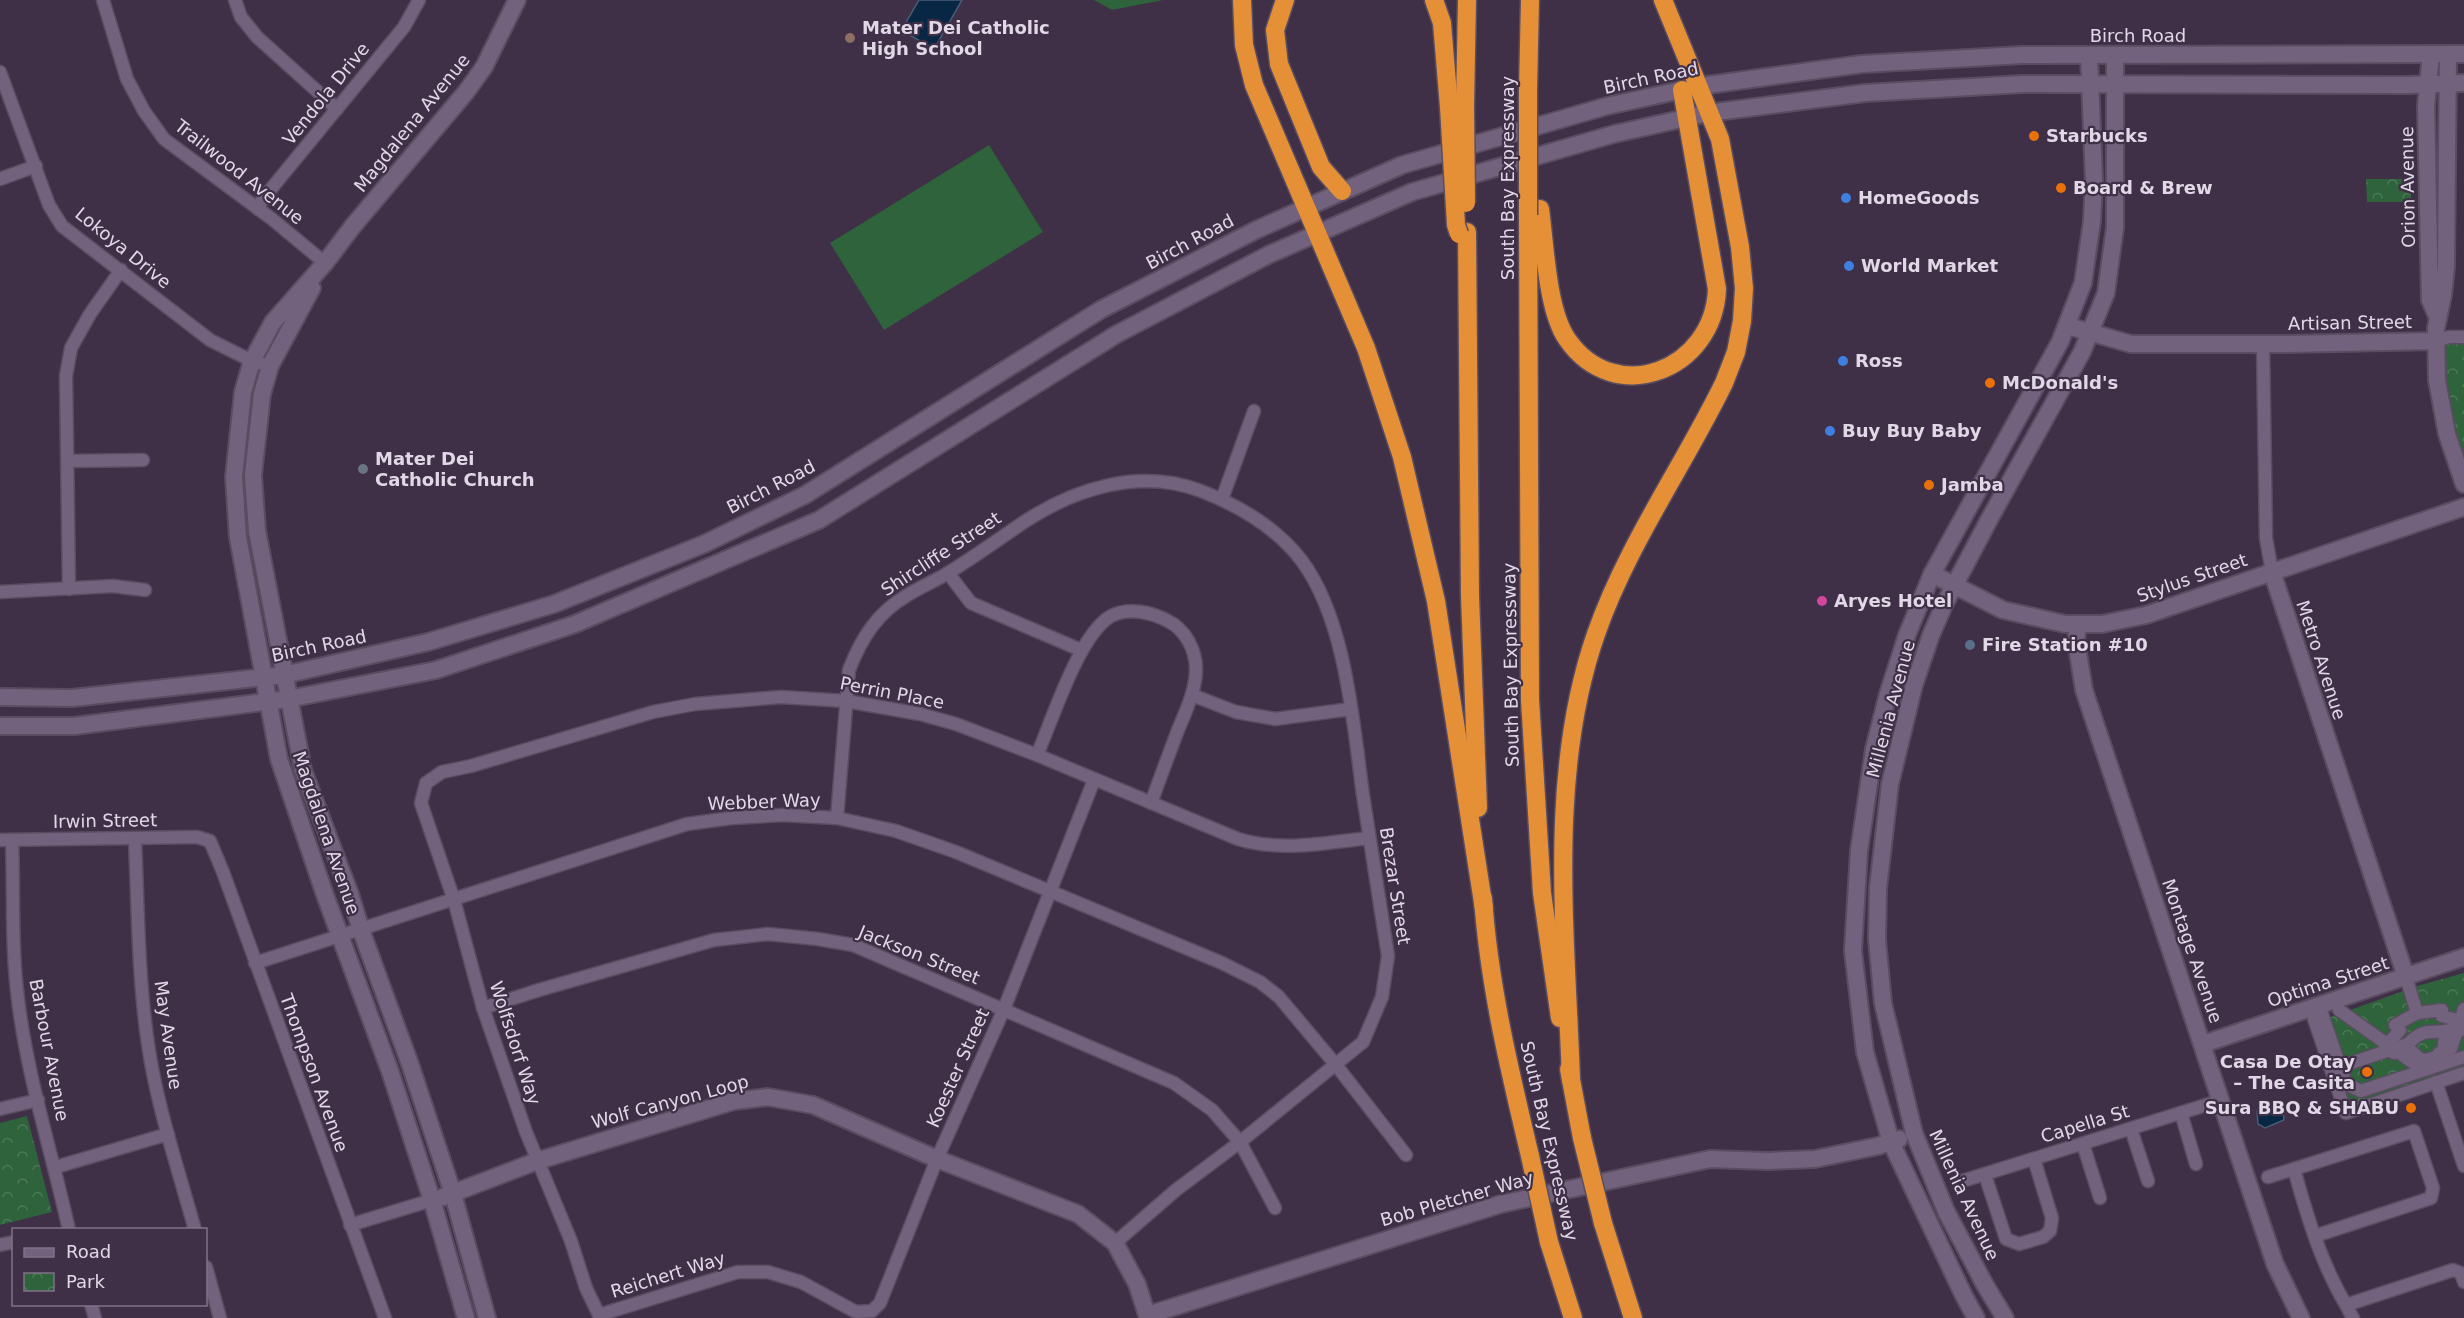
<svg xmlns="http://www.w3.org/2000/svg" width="2464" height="1318" font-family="'DejaVu Sans',sans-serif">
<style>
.park{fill:url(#park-crowns)}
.garden{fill:#2e633b}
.water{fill:#082744;stroke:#495c75;stroke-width:1.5}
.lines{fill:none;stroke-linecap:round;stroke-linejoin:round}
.street-casing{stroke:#5a4d61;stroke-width:15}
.secondary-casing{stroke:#5a4d61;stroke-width:20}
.highway-casing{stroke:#5a4d61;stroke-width:21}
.street{stroke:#73627d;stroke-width:12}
.secondary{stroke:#73627d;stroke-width:16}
.highway{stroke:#e58f36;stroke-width:18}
.highway-bridge-casing{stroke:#5a4d61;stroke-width:21;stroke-linecap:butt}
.highway-bridge{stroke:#e58f36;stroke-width:18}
.education-dot{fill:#8d6e63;stroke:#3f2f47;stroke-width:2}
.food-dot{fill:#e8710a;stroke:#3f2f47;stroke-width:2}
.shop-dot{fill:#3f7fe0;stroke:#3f2f47;stroke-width:2}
.worship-dot{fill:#6b7280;stroke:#3f2f47;stroke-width:2}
.hotel-dot{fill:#d1479c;stroke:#3f2f47;stroke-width:2}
.service-dot{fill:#5c6f8a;stroke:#3f2f47;stroke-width:2}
.labels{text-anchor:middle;stroke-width:4.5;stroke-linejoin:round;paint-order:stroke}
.poi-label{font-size:18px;font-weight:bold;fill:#e1d8e7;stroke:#3f2f47;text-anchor:start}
.street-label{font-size:18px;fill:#e1d8e7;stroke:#3f2f47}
</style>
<defs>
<pattern id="park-crowns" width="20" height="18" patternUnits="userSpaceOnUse" patternTransform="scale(1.5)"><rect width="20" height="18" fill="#2e633b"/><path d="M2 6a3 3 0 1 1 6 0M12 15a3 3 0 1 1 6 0" fill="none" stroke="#4c7957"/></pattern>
</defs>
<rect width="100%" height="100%" fill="#3f2f47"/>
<g class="park">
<path d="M2366,179h45v23h-44z"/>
<path d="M2449,337l15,2v145l-27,-129z"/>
<path d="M2464,973v97l-113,38 -5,-3 -29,-83 100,-36z"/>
<path d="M27,1116l25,96 -52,13v-102z"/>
</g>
<g class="garden">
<path d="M1094,0h69l-51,10z"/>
<path d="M989,145l54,87 -159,98 -54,-87z"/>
</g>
<g class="water">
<path d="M919,0h43l-28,49 -28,-16 -2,2 -4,-2z"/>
<path d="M2271,1104h7l5,6 1,10 -19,8 -7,-4 -1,-13z"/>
</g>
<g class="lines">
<defs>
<g id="street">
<path d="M103,0l24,79 17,32 20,28 108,80 53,44"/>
<path d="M235,0l6,17 16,20 80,72"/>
<path d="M0,72l49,133 13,21 148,114 42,21 18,5"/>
<path d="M0,179l36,-13"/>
<path d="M258,209l4,-9 142,-173 15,-27"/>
<path d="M2437,341l12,-4h15"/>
<path d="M2263,344l3,194 6,34"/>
<path d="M68,461l75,-1"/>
<path d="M1222,499l32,-88"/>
<path d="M948,573l23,30 110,47"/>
<path d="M69,589l-3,-213 5,-28 19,-34 31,-44"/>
<path d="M0,592l113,-6 32,4"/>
<path d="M1192,695l44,17 39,7 76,-10"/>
<path d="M1037,755c15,-34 42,-121 74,-139 18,-9 40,-4 57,5 17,8 28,29 28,48 0,21 -10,42 -18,61 -9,24 -18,48 -27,73"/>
<path d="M1094,780l-90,229 -67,150 -57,144 -8,8 -16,1 -55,-30 -33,-10h-30l-139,43 -13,-27 -15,-47 -45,-109 -43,-124 -29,-108 -33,-97 5,-20 16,-11 29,-6 182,-54 42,-8 86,-7 65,4 74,13 36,10 81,31 201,84c44,13 87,4 131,-1"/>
<path d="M837,818l12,-148c12,-31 28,-57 57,-74 14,-9 29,-15 42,-23 26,-16 51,-34 76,-51 52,-34 116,-54 177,-31 39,15 75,36 101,70 44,60 51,161 61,234 8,54 17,107 25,161l-6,41 -19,45 -123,100 -64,48 -61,53"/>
<path d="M0,840l197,-3 13,4 13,31 162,446"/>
<path d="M12,840c2,53 -1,106 6,159 9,77 34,154 51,231"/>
<path d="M135,840c3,67 3,137 13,204 9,63 30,124 47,186"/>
<path d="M255,963l432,-139 45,-6 51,-3 54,3 59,13 60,21 266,111 38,19 19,15 57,68 70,90"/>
<path d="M2406,977l11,36"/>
<path d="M2319,1005l27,79 15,7 103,-34"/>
<path d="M483,1008l56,-18 175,-50 54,-6 50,5 35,6 321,138 38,27 28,32 35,66"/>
<path d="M2339,1010l73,52 10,-3"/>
<path d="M2314,1019l32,94 118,-40"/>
<path d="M2464,1022l-22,-6v-6l-25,3 -20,11 -2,1 5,5 -15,17 9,6 14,-5 14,13 21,-6 2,-20 19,-6"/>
<path d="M2439,1053l12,-4 13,-40"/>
<path d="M2333,1069l75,-25c18,-19 25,-8 45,-15"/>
<path d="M2436,1082l28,84"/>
<path d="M0,1109l38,-9"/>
<path d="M2181,1113l15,51"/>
<path d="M2131,1129l17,52"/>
<path d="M2083,1144l17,54"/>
<path d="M56,1167l112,-33"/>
<path d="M1985,1175l21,64 13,5 24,-7 7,-6 2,-13 -18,-59"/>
<path d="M2268,1177l26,-8"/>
<path d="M1959,1182l263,-82"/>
<path d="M350,1225l82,-25"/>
<path d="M2315,1236l116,-38 2,-10 -19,-57 -120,38c13,47 27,94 52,136l107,-35 8,3 3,9"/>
<path d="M0,1245l14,-3"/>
<path d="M206,1267l14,51"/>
<path d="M91,1304l4,14"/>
<path d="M2346,1305l7,13"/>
</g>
<g id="secondary">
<path d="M2431,54l-5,52 4,194 8,18"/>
<path d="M2448,54l-2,213 -3,28 -7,33 1,52 10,54 17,50"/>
<path d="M312,288l-42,78 -8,28 -9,81 4,56 46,239 47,124 11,36 49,134 43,130 34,124"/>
<path d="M2068,326l63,18h154l152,-3"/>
<path d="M2272,572l134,405"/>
<path d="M1932,574l71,36 62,14h37l44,-9 318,-108"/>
<path d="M2078,626l-2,14 8,50 191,574 26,54"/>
<path d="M0,697l72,1 212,-23 144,-33 126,-38 150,-60 101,-49 297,-186 154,-79 146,-65 205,-59 93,-20 162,-22 160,-9 442,-1"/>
<path d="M0,726h74l214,-27 148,-29 139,-46 244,-104 298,-186 151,-79 144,-63 202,-58 94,-21 157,-20 158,-9 386,1 55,-2"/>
<path d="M2203,1044l261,-87"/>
<path d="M443,1197l94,-36 197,-60 34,-4 45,8 124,54 141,55 37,29 22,41 11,34"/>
<path d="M1148,1315l353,-111 209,-45 58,2 47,-2 63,-13 21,-7"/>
<path d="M466,1318l-34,-118 -42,-129 -65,-176 -46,-136 -41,-222 -4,-60 9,-85 9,-31 21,-39 52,-59 28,-37 113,-134 18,-25 33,-67"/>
<path d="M1976,1318l-12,-22 -73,-154 -26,-90 -12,-101 6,-100 15,-102 14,-55 19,-59 25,-61 128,-232 23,-59 9,-62 2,-40 -5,-126"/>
<path d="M2005,1318l-20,-33 -39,-74 -32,-78 -31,-130 -6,-64 1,-51 12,-104 24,-99 17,-50 13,-30 46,-87 92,-166 24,-59 9,-66v-172"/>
</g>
<g id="highway">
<path d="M1242,0l2,45 10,40 112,263 36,109 34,144 48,308"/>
<path d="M1285,0l-10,30 4,34 42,103 21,24"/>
<path d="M1434,0l8,23 7,84"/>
<path d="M1528,91l2,-91"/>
<path d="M1465,106l2,-106"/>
<path d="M1540,209c5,36 7,101 27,130 48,70 147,31 150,-50l-35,-199"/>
<path d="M1528,215l2,485 12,193 18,125"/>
<path d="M1467,232l3,364 8,212"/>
<path d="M1483,898c6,87 27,174 47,258"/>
<path d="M1569,1069l13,69"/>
<path d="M1571,1080c-5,-147 -24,-306 25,-446 31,-89 87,-167 128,-251l12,-31 6,-31 2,-33 -4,-41 -20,-108 -57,-139"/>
<path d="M1603,1223l30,95"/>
<path d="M1549,1242l24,76"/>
</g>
</defs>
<use href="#street" class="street-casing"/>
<use href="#secondary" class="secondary-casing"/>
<use href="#highway" class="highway-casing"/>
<use href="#street" class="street"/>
<use href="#secondary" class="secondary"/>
<use href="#highway" class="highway"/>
<defs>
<g id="highway-bridge">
<path d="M1465,106l1,97"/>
<path d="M1449,107l7,118 3,9"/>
<path d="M1528,215v-124"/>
<path d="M1582,1138l21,85"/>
<path d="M1530,1156l19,86"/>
</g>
</defs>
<use href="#highway-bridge" class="highway-bridge-casing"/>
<use href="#highway-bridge" class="highway-bridge"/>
</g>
<circle class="education-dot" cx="850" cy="38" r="6"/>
<g class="food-dot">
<circle cx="2034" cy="136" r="6"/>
<circle cx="2061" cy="188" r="6"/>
<circle cx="1990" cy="383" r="6"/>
<circle cx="1929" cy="485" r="6"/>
<circle cx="2367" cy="1072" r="6"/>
<circle cx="2411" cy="1108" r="6"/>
</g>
<g class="shop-dot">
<circle cx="1846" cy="198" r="6"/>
<circle cx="1849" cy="266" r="6"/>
<circle cx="1843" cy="361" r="6"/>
<circle cx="1830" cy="431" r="6"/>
</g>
<circle class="worship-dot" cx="363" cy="469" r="6"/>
<circle class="hotel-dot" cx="1822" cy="601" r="6"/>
<circle class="service-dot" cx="1970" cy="645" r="6"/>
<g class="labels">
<g class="poi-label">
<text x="862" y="34">Mater Dei Catholic<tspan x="862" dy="21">High School</tspan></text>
<text x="2046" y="142">Starbucks</text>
<text x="2073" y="194">Board &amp; Brew</text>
<text x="1858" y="204">HomeGoods</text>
<text x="1861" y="272">World Market</text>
<text x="1855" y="367">Ross</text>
<text x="2002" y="389">McDonald's</text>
<text x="1842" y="437">Buy Buy Baby</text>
<text x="375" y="465">Mater Dei<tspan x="375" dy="21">Catholic Church</tspan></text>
<text x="1941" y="491">Jamba</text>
<text x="1834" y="607">Aryes Hotel</text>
<text x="1982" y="651">Fire Station #10</text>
<text x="2355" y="1068" text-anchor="end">Casa De Otay<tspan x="2355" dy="21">– The Casita</tspan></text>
<text x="2399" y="1114" text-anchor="end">Sura BBQ &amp; SHABU</text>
</g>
<g class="street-label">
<text x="2138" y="42">Birch Road</text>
<text transform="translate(1651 78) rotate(-12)" y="6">Birch Road</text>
<text transform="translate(326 94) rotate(-51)" y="6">Vendola Drive</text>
<text transform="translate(412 123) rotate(-51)" y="6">Magdalena Avenue</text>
<text transform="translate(239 172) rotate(38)" y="6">Trailwood Avenue</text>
<text transform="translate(1508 178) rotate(-90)" y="6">South Bay Expressway</text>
<text transform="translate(2408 187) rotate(-91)" y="6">Orion Avenue</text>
<text transform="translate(1190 242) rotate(-28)" y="6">Birch Road</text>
<text transform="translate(123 248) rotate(39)" y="6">Lokoya Drive</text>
<text transform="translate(2350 323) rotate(-1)" y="6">Artisan Street</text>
<text transform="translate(771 487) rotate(-27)" y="6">Birch Road</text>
<text transform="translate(941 554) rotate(-33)" y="6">Shircliffe Street</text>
<text transform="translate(2192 578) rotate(-19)" y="6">Stylus Street</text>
<text transform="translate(319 646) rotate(-12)" y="6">Birch Road</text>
<text transform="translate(2321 660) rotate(72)" y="6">Metro Avenue</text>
<text transform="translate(1511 665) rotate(-91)" y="6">South Bay Expressway</text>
<text transform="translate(892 693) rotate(11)" y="6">Perrin Place</text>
<text transform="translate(1891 709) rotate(-75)" y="6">Millenia Avenue</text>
<text transform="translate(764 802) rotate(-2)" y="6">Webber Way</text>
<text transform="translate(105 821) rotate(-1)" y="6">Irwin Street</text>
<text transform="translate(326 833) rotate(71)" y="6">Magdalena Avenue</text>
<text transform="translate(1395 886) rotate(81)" y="6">Brezar Street</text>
<text transform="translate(2192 951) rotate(71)" y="6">Montage Avenue</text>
<text transform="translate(919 955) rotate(22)" y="6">Jackson Street</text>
<text transform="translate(2328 982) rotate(-18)" y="6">Optima Street</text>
<text transform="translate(168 1035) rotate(82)" y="6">May Avenue</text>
<text transform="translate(515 1043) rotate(72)" y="6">Wolfsdorf Way</text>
<text transform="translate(49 1050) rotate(79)" y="6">Barbour Avenue</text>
<text transform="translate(958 1068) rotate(-66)" y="6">Koester Street</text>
<text transform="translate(314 1073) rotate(70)" y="6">Thompson Avenue</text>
<text transform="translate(670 1102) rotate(-15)" y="6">Wolf Canyon Loop</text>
<text transform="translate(2085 1124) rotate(-17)" y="6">Capella St</text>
<text transform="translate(1549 1141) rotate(77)" y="6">South Bay Expressway</text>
<text transform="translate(1964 1195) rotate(65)" y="6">Millenia Avenue</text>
<text transform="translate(1457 1199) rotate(-16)" y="6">Bob Pletcher Way</text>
<text transform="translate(668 1275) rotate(-17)" y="6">Reichert Way</text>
</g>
</g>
<rect x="12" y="1228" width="195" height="78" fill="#3f2f47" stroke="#807387" stroke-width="1.5"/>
<rect x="24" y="1248" width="30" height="9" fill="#73627d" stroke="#807387" stroke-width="1.5"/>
<text x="66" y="1258" font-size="18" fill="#e1d8e7">Road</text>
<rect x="24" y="1273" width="30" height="18" fill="url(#park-crowns)" stroke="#807387" stroke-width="1.5"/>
<text x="66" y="1288" font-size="18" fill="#e1d8e7">Park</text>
</svg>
